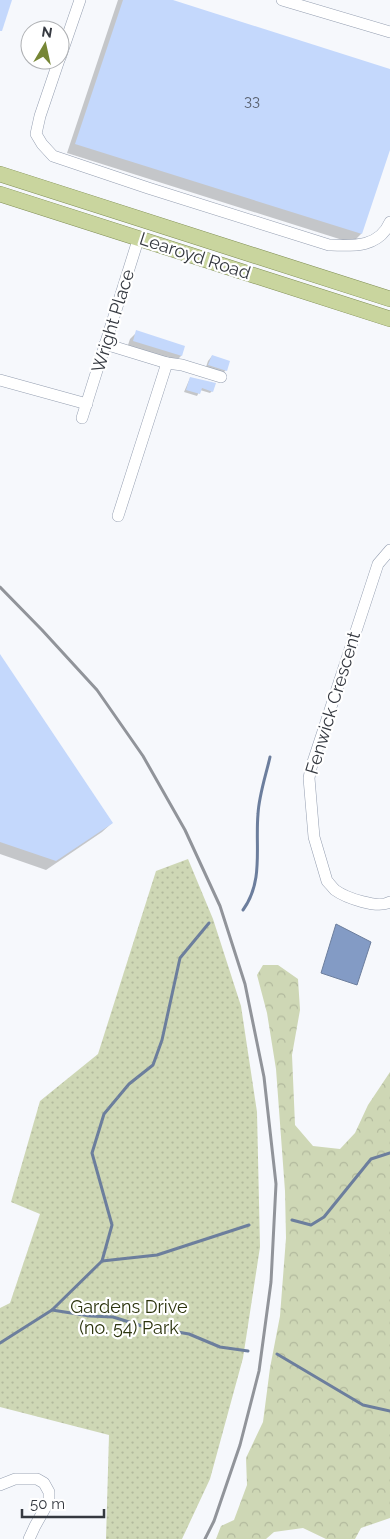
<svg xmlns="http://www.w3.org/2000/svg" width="390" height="1539" font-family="Raleway,sans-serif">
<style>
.grass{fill:url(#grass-dots)}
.forest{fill:url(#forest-crowns)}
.water{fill:#839bc5;stroke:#6c7e9d}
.shadow{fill:#0003}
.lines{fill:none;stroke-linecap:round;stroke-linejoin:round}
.stream{stroke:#6c7e9d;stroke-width:3}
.building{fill:#c4d8fc}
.minor-casing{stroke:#949eb0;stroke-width:12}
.major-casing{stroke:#7e8c53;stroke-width:16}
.minor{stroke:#fff;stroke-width:11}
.major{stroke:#c9d59e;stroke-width:15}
.rail{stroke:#91949a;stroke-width:3}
.labels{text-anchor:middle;stroke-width:4.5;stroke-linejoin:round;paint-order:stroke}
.number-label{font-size:15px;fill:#59616f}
.street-label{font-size:18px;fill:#353940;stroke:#fff}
.park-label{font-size:18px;fill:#2b330c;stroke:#fff}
</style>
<defs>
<pattern id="grass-dots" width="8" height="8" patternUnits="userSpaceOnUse" patternTransform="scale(1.25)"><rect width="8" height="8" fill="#ced7b5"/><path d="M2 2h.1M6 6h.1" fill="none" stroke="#b2b99d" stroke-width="1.8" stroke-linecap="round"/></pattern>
<pattern id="forest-crowns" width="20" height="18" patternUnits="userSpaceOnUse" patternTransform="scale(1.25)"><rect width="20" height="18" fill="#ced7b5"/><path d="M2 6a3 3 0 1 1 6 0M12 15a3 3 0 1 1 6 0" fill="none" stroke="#b2b99d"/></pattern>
</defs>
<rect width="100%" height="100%" fill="#f6f8fc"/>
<path class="grass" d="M188,859l25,60 28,87 16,106 3,135 -17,111 -33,121 -28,60h-76l3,-104 -109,-28v-99l10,-5 30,-89 -29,-12 29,-101 58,-47 58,-183z"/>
<path class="forest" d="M263,965h15l20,14 2,31 -8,45 3,70 18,21 27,3 15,-16 13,-28 22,-33v446l-29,10 -6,11h-29l-23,-11 -29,4 -8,7h-50l5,-13 13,-6 13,-35 -1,-27 17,-36 7,-54 10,-52 6,-78 -1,-47 -9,-122 -9,-56 -10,-38z"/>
<path class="water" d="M336,924l35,18 -14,43 -36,-12z"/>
<g class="shadow">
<path d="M118,0h51l221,71v75l-29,88 -9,9 -285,-90z"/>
<path d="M137,332l46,15 -2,9 -7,7 -47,-15 3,-9z"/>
<path d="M212,356l14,14 -5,5 -16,-5 3,-9z"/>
<path d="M190,378l22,13 -2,2 -10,-3 -3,6 -13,-4z"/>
<path d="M0,656l112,167 -10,9 -56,38 -46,-16z"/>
</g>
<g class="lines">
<g class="stream">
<path d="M243,910c21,-29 12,-63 15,-96 1,-19 8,-39 12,-57"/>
<path d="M292,1220l19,5 13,-8 47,-58 19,-6"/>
<path d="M102,1261l10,-36 -20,-72 12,-39 25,-30 24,-19 9,-25 18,-82 29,-35"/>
<path d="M52,1310l38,6 23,1 29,9 47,8 31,13 28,4"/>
<path d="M0,1343l52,-33 50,-49 55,-6 92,-30"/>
<path d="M277,1354l86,51 27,6"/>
</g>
</g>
<g class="building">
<path d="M0,0h12l-10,31h-2z"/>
<path d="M123,0h50l217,69v81l-28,84 -287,-90z"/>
<path d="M136,330l49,16 -3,10 -49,-15z"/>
<path d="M212,355l18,6 -3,10 -19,-6z"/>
<path d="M190,377l26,6 -3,9 -11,-4 -2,6 -14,-4z"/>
<path d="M0,654l113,169 -57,38 -56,-19z"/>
</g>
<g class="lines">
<defs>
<g id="minor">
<path d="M282,0l108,32"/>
<path d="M60,58l20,-58"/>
<path d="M59,60l-19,56 -4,18 6,10 11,12 95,32 181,57c24,1 50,3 61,-23"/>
<path d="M105,344l62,19 -49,153"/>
<path d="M167,363l15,2 39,12"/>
<path d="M0,380l87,24"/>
<path d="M82,418l57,-181"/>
<path d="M390,550l-12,14 -67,204 -2,10 5,59 13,44c3,3 5,6 8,9 11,8 43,19 55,12"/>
<path d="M0,1485l15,-6h22l7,4 5,9v9l-14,25 -6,13"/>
</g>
<g id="major">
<path d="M0,174l390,125"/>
<path d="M0,194l390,125"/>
</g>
</defs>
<use href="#minor" class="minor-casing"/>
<use href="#major" class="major-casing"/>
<use href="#minor" class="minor"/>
<use href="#major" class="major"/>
<path class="rail" d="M0,587l42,43 55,60 46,66 42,74 35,76 25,78 19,93 12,107 -5,98 -12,89 -19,74 -26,76 -9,18"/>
</g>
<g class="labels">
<g class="number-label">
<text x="252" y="106">33</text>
</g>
<g class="street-label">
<text transform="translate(195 256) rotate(18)" y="6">Learoyd Road</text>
<text transform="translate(113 321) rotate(-73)" y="6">Wright Place</text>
<text transform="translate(333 703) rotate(-73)" y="6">Fenwick Crescent</text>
</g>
<g class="park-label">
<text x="129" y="1313">Gardens Drive<tspan x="129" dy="21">(no. 54) Park</tspan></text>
</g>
</g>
<g transform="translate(45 45) rotate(9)"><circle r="24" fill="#ffffff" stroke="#aeb0b3"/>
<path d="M0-4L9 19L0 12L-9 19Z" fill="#768635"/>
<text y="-8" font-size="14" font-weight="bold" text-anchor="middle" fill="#353940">N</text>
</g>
<path d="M22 1509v8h82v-8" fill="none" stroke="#353940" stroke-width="2.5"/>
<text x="30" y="1509" font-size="15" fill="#353940" stroke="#ffffff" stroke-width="4" paint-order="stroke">50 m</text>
</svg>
